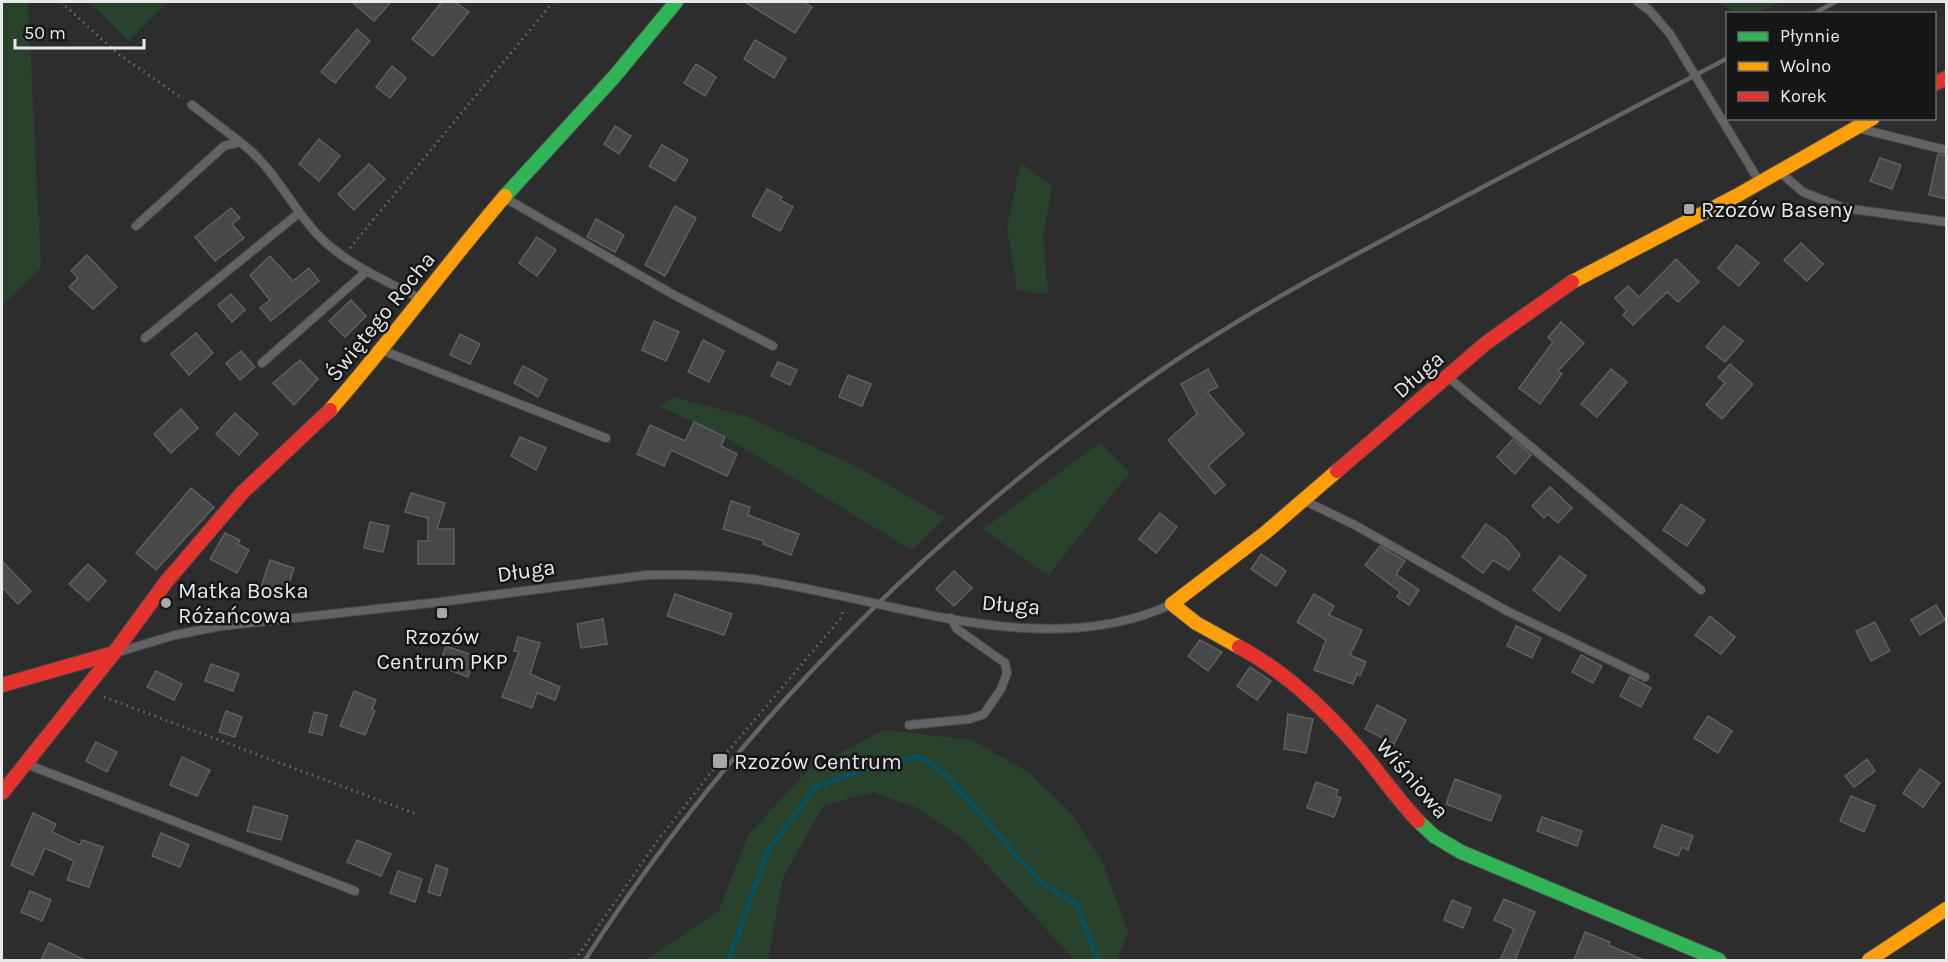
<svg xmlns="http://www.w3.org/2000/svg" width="1948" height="962" font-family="Karla,sans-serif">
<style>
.green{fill:#29422b}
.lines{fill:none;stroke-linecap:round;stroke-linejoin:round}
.stream{stroke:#0a505d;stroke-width:5}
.building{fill:#484848;stroke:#605f60;stroke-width:1.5}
.lane-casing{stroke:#484849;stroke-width:10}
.fast-casing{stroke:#484849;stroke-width:16}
.slow-casing{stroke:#484849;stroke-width:16}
.jam-casing{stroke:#484849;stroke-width:16}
.path{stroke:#68686a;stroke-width:3;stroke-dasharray:1.5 4.5;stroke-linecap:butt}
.lane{stroke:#626364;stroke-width:8}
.fast{stroke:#30b455;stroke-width:14}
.slow{stroke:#ff9f0a;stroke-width:14}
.jam{stroke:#e5322d;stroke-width:14}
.rail{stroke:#646465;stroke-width:4.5}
.poi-dot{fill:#a7a7a8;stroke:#151616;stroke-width:2}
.labels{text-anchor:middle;stroke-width:5;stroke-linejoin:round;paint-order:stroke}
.poi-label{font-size:22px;fill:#e8e9ea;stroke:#151616;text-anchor:start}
.street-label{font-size:22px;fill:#e8e9ea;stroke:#151616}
</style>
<rect width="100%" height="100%" fill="#2d2d2e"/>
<g class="green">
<path d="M2,2h26l13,266 -39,37z"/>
<path d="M89,2h78l-38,39z"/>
<path d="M1718,2h62c-27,13 -35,17 -62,0z"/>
<path d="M1021,163l31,24 -9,50 5,58 -31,-5 -10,-62z"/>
<path d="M674,397l74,20 105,48 92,52 -33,33 -187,-113 -66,-31z"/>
<path d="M1100,443l30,29 -82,104 -65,-47z"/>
<path d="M884,730l88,10 56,32 42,40 32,49 26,71 -11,28h-45l-1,-4 -108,-117 -48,-32 -42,-15 -50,14 -40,72 -15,82h-122l73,-49 29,-76 61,-66z"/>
</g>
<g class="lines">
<path class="stream" d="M729,960l39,-109 47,-64 51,-18 53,-13 29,21 92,105 37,23 21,55"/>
</g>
<g class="building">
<path d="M352,2h39l-17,19z"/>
<path d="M442,2h13l14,10 -36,44 -21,-17z"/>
<path d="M745,2h58l9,5 -17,26z"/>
<path d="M357,29l13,12 -35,42 -14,-11z"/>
<path d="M755,40l31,18 -12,20 -30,-19z"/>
<path d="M696,64l20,13 -11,19 -21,-13z"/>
<path d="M392,66l14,12 -16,20 -14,-11z"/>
<path d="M615,126l16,10 -12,18 -15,-10z"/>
<path d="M319,139l21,17 -21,25 -20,-17z"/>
<path d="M662,145l26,15 -13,21 -26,-15z"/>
<path d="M1938,154l9,2v43l-18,-4z"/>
<path d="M1880,158l21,7 -9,24 -22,-8z"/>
<path d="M369,164l16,15 -31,31 -16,-16z"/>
<path d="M767,189l15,8 -2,3 13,7 -13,24 -28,-15z"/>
<path d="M675,206l21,12 -31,58 -20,-11z"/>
<path d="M231,208l9,10 -8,6 12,14 -29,23 -20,-24z"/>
<path d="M596,219l28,16 -9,17 -28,-15z"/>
<path d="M537,237l19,13 -19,26 -18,-13z"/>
<path d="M1801,243l22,21 -16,17 -23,-21z"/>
<path d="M1737,245l22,18 -20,23 -21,-18z"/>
<path d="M87,255l30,32 -24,22 -24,-22 9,-9 -7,-7z"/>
<path d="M270,256l23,25 16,-13 10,13 -48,40 -11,-13 10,-8 -20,-25z"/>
<path d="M1676,259l23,23 -21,20 -11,-10 -34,33 -10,-10 4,-4 -12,-13 13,-12 11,11z"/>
<path d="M231,294l14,16 -13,12 -14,-17z"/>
<path d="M351,300l15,16 -21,21 -16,-16z"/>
<path d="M654,321l25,11 -13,29 -24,-11z"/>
<path d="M1561,322l23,21 -26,28 4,3 -22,30 -21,-16 34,-46 -5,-5z"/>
<path d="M1724,326l19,15 -18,21 -19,-15z"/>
<path d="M196,333l17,20 -24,22 -18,-21z"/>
<path d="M460,334l20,10 -10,20 -20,-9z"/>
<path d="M703,340l21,11 -15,31 -21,-10z"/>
<path d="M241,351l14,16 -15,13 -14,-17z"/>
<path d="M300,360l18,19 -24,26 -21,-22z"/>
<path d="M778,362l19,8 -7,15 -19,-9z"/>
<path d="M1730,364l23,20 -31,35 -16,-14 19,-22 -7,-6z"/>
<path d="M523,366l24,13 -9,18 -24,-14z"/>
<path d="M1208,369l10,18 -11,5 37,42 -36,32 17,19 -10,9 -47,-54 29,-26 -16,-30z"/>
<path d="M1611,369l16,13 -30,35 -16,-13z"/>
<path d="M848,375l23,9 -9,22 -23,-9z"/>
<path d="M181,409l17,19 -27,25 -17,-19z"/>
<path d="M235,413l23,21 -19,21 -23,-21z"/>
<path d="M694,422l31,15 -4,9 16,8 -10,22 -56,-26 -7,16 -27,-12 13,-29 35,16z"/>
<path d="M520,437l26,11 -10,22 -25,-14z"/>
<path d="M1513,439l18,16 -16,19 -18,-17z"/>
<path d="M1550,487l22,21 -14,15 -10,-9 -4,4 -12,-12z"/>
<path d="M191,488l23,19 -58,63 -20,-17z"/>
<path d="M411,493l34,10 -8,26h17v35h-36v-23h10v-23l-23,-6z"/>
<path d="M731,501l19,6 -2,8 51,19 -8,21 -28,-11 1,-3 -41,-12z"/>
<path d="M1681,504l24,16 -18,26 -24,-16z"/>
<path d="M1160,513l17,14 -21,26 -17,-14z"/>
<path d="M370,522l19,4 -6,26 -19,-4z"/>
<path d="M1486,524l21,15 13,16 -11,15 -16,-10 -10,13 -21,-16z"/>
<path d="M225,533l15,7 -2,4 11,6 -12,23 -27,-14z"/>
<path d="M1380,546l25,15 -9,13 23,16 -10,15 -12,-8 3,-5 -35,-27z"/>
<path d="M1261,554l25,17 -10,15 -25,-17z"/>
<path d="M1560,556l26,20 -27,35 -26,-21z"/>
<path d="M270,560l24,8 -9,28 -24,-9z"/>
<path d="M2,561l29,30 -13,13 -16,-17z"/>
<path d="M88,564l18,17 -18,20 -19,-17z"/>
<path d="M954,571l18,17 -18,18 -18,-17z"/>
<path d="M675,594l57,20 -8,21 -57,-19z"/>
<path d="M1314,594l20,12 -5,9 33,15 -12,25 16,7 -6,14 -3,-2 -4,10 -39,-14 12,-30 -29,-18z"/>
<path d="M1936,605l9,15 -25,15 -9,-15z"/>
<path d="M1710,616l25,21 -14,17 -26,-19z"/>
<path d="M603,619l4,25 -26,4 -4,-24z"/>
<path d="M1875,622l15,29 -19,10 -15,-30z"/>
<path d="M1516,626l25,12 -9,20 -25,-12z"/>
<path d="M518,637l22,6 -10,31 30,13 -5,13 -18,-7 -5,15 -30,-11 17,-45 -5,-1z"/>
<path d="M1200,640l22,12 -14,19 -20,-15z"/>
<path d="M446,646l29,10 -7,21 -29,-11z"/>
<path d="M1581,655l21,11 -9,17 -21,-11z"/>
<path d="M211,664l28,10 -6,17 -28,-10z"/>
<path d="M1250,667l21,14 -14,19 -20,-14z"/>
<path d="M156,671l26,13 -8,16 -27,-13z"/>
<path d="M1630,677l21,11 -10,19 -21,-11z"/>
<path d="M354,691l22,9 -4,9 3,2 -10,24 -25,-9z"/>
<path d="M1377,705l29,15 -12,24 -29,-15z"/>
<path d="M226,711l16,6 -7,20 -16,-5z"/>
<path d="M314,712l13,3 -5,20 -13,-3z"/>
<path d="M1288,714l25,5 -7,34 -22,-4z"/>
<path d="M1708,716l24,15 -14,22 -24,-15z"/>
<path d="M96,742l21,10 -10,20 -21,-11z"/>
<path d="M182,757l28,13 -13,26 -27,-11z"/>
<path d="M1867,759l8,12 -21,16 -9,-11z"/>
<path d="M1920,769l20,14 -17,24 -20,-14z"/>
<path d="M1455,779l46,17 -10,25 -45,-17z"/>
<path d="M1316,782l22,8 -2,6 5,2 -7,19 -27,-9z"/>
<path d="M1851,796l24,10 -11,26 -24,-11z"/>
<path d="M254,806l34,10 -7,24 -34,-9z"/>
<path d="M33,813l23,11 -4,8 28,13 2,-5 21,7 -14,40 -22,-7 7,-19 -29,-13 -12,27 -22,-10z"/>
<path d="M1542,817l40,14 -5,15 -40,-15z"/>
<path d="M1662,825l31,11 -5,14 -6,-3 -4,9 -24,-9z"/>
<path d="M161,833l28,12 -9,22 -28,-11z"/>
<path d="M357,840l34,14 -10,22 -34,-14z"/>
<path d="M436,865l12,4 -8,27 -12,-4z"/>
<path d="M398,871l24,8 -7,23 -25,-9z"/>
<path d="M30,891l21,9 -9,21 -21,-9z"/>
<path d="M1504,899l31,13 -20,48h-15l14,-31 -20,-9z"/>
<path d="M1452,900l19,8 -8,20 -19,-8z"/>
<path d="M1585,932l25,10 -2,3 36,15h-70z"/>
<path d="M49,943l36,17h-44z"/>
</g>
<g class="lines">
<defs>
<g id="lane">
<path d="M1638,2l12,9 20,23 89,147"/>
<path d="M192,105l48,37"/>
<path d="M1861,129l85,21"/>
<path d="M1781,173l22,19 41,16 102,14"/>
<path d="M505,198l169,97 99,51"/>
<path d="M136,226l88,-80 16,-4c34,25 49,62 77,92 27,29 67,46 102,64"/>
<path d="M145,338l154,-125"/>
<path d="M384,351l222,87"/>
<path d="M262,363l105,-92"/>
<path d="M1448,377l253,213"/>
<path d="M1307,502l46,22 154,87 138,66"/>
<path d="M122,651l53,-16 47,-9 218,-24 207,-27c35,-1 70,0 105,4 132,18 291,86 420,25"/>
<path d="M909,725l61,-6 14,-5 17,-25 6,-16 -2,-10 -48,-34 -6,-11"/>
<path d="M26,764l329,127"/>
</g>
<g id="fast">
<path d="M505,196l109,-119 62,-75"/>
<path d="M1418,821l16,15 27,16 258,108"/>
</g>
<g id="slow">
<path d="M1572,282l166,-87 135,-77"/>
<path d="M330,410c61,-69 115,-144 175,-214"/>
<path d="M1239,647l-43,-24 -24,-19 93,-71 72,-62"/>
<path d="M1869,960l77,-51"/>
</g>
<g id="jam">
<path d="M1934,84l12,-6"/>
<path d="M1337,471l149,-128 86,-61"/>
<path d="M1239,647c51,27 93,69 130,114 16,20 31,41 49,60"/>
<path d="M2,685l112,-32"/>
<path d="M2,793l112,-140 52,-71 76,-89 88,-83"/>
</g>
</defs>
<use href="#lane" class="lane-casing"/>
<use href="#fast" class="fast-casing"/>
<use href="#slow" class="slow-casing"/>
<use href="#jam" class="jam-casing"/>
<g class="path">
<path d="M61,2l56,51 66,46"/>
<path d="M350,248l203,-246"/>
<path d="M104,697l312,117"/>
<path d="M575,960l80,-116 69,-88 117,-138 3,-10"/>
</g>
<use href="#lane" class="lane"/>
<use href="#fast" class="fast"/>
<use href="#slow" class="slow"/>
<use href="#jam" class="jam"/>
<g class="rail">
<path d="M1813,14l22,-12"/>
<path d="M585,960c125,-194 283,-363 464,-506 51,-40 102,-79 157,-113 77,-49 158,-91 239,-134 94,-50 188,-99 283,-149"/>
</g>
</g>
<g class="poi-dot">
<rect x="1683" y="203" width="12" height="12" rx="3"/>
<circle cx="166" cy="603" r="6"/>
<rect x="436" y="607" width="12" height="12" rx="3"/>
<rect x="712" y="753" width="16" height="16" rx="3"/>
</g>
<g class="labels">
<g class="poi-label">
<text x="1701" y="217">Rzozów Baseny</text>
<text x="178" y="598">Matka Boska<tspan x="178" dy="25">Różańcowa</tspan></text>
<text x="442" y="644" text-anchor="middle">Rzozów<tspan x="442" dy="25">Centrum PKP</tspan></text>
<text x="734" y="769">Rzozów Centrum</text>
</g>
<g class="street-label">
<text transform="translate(380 316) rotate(-51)" y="8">Świętego Rocha</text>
<text transform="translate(1418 374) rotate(-41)" y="8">Długa</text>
<text transform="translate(526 570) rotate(-8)" y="8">Długa</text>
<text transform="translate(1011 604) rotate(5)" y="8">Długa</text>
<text transform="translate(1413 778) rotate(49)" y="8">Wiśniowa</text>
</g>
</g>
<rect width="1948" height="962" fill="none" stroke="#e8e9ea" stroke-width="6"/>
<rect x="1726" y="12" width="210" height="108" fill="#151616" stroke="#696a6b" stroke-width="1.5"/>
<rect x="1738" y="32" width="30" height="9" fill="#30b455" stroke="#696a6b" stroke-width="1.5"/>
<text x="1780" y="42" font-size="18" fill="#e8e9ea">Płynnie</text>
<rect x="1738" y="62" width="30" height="9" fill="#ff9f0a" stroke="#696a6b" stroke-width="1.5"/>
<text x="1780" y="72" font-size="18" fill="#e8e9ea">Wolno</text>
<rect x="1738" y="92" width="30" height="9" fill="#e5322d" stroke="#696a6b" stroke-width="1.5"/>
<text x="1780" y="102" font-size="18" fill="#e8e9ea">Korek</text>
<path d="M15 39v9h129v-9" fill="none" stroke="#e8e9ea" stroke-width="3"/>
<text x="24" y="39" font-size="18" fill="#e8e9ea" stroke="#151616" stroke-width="4.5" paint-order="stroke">50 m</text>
</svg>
